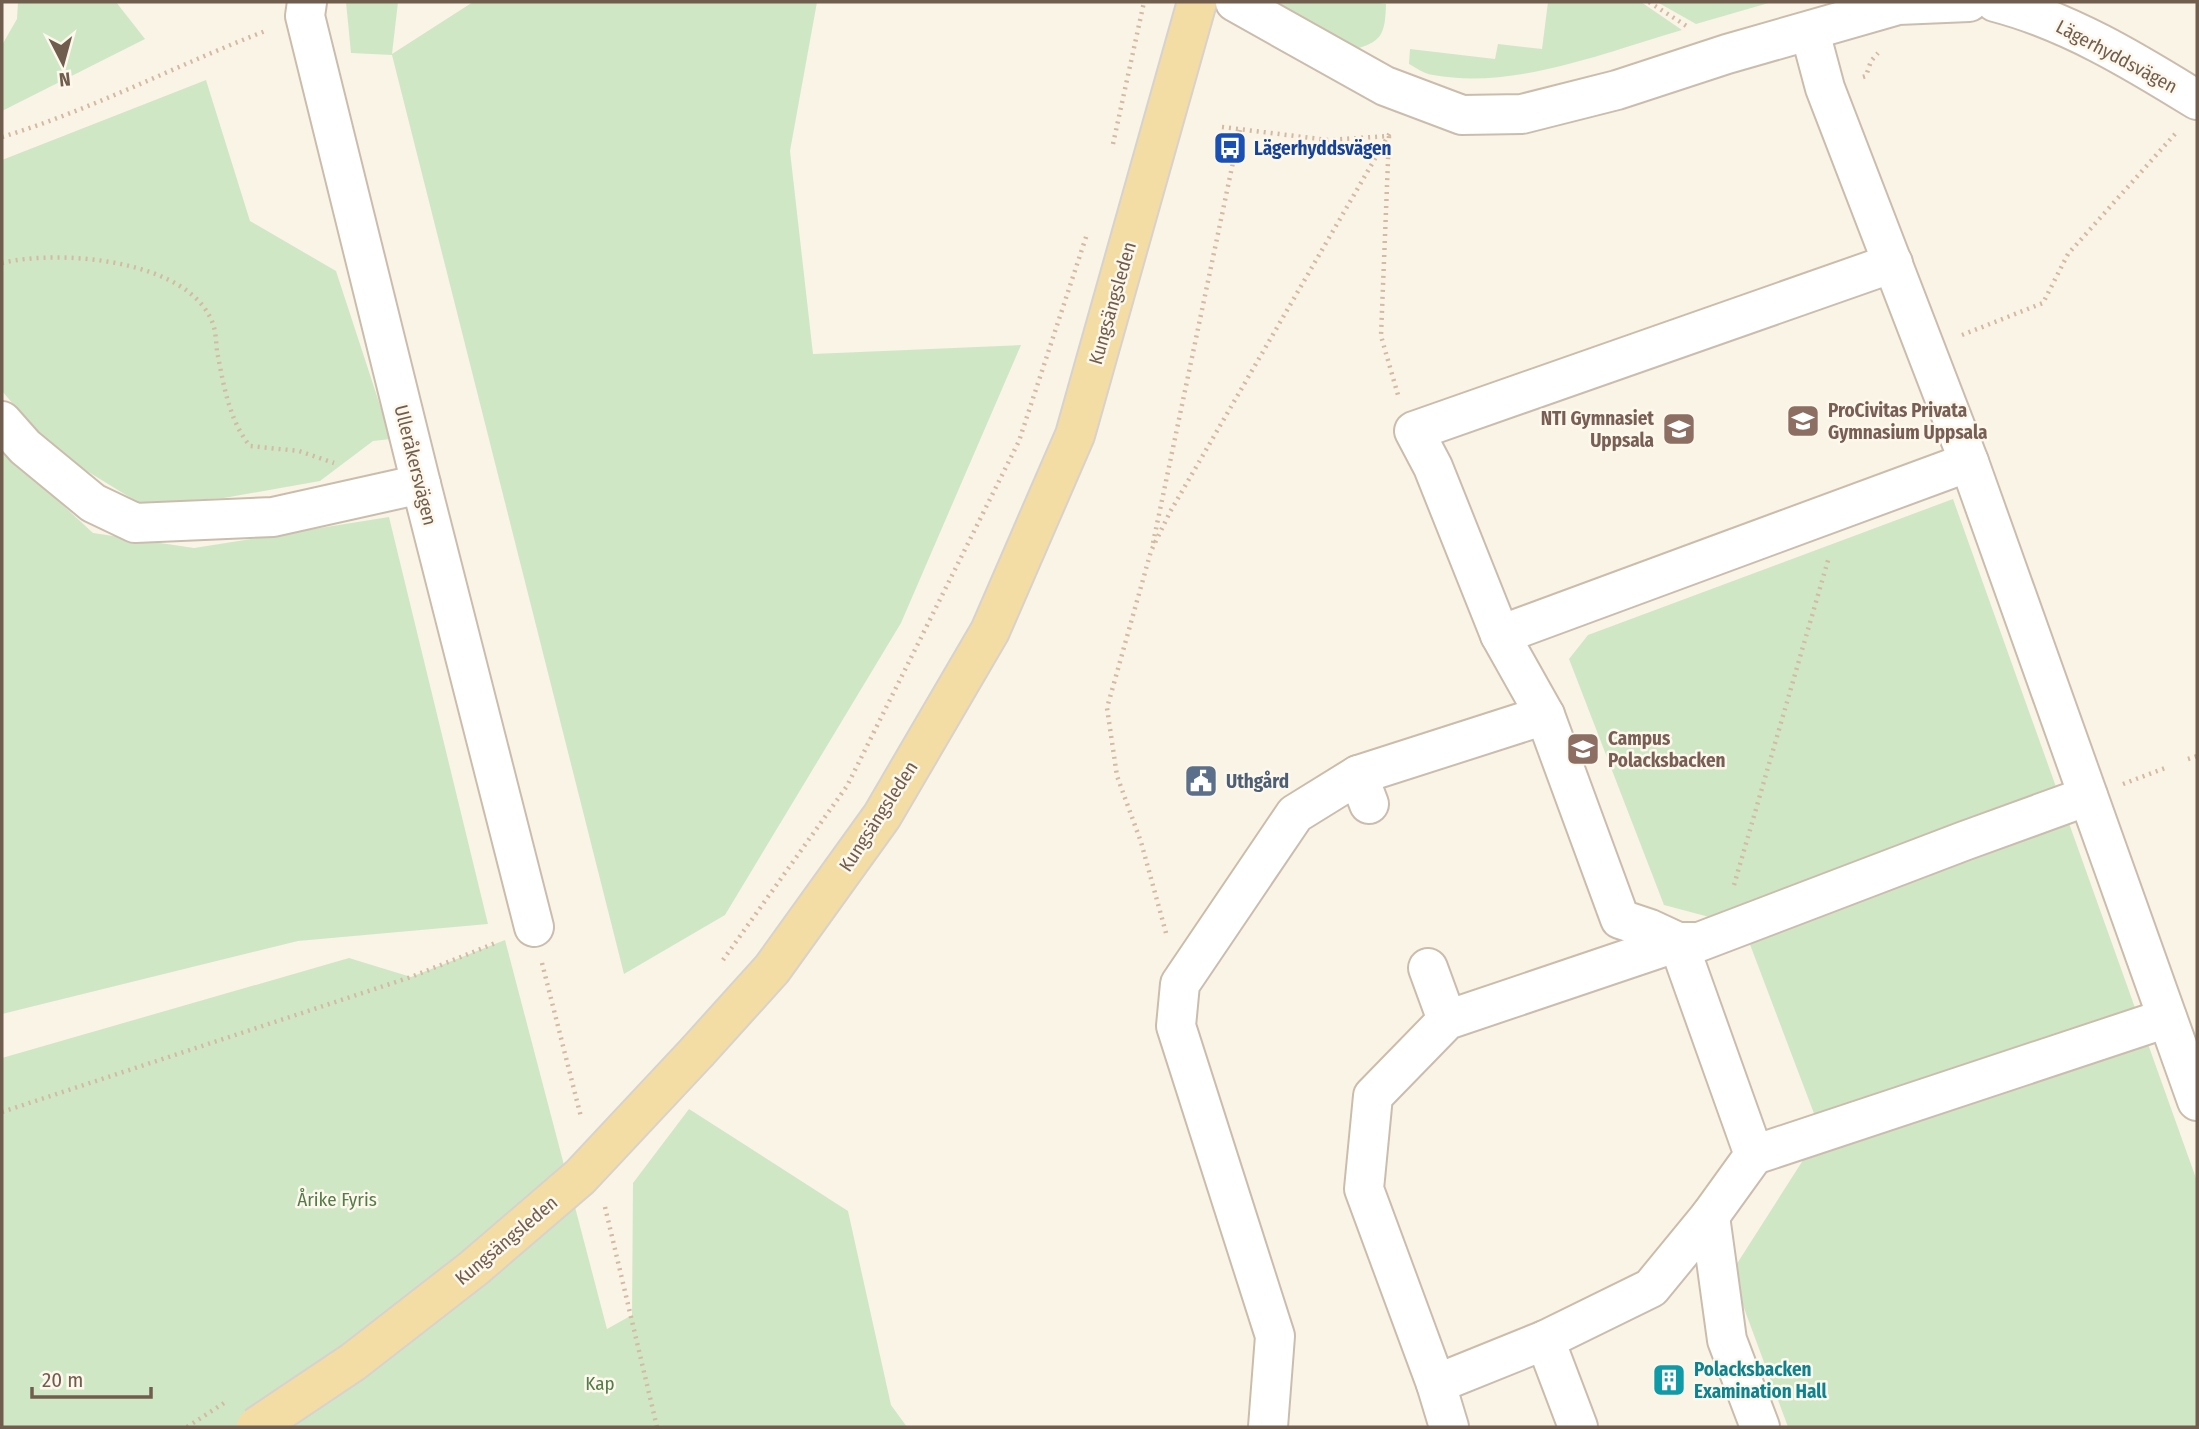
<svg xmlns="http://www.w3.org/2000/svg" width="2199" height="1429" font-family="'Fira Sans Condensed',sans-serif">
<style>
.green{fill:#d0e7c6}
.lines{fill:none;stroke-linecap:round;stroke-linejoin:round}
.minor-casing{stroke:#cbbdad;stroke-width:42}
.major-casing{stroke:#d7d2cd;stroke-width:42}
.path{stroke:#d2baa3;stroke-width:4.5;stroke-dasharray:2 5;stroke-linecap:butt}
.minor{stroke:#fff;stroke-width:38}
.major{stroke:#f3dda4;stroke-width:38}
.major-bridge-casing{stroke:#d7d2cd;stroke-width:42;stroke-linecap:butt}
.path-bridge{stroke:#d2baa3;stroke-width:4.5;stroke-dasharray:2 5;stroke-linecap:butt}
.major-bridge{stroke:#f3dda4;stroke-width:38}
.labels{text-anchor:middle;stroke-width:5;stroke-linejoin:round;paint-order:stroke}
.street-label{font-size:19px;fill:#715d4d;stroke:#fdf8ec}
.transit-label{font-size:19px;font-weight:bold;fill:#164399;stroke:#fdf8ec;text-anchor:start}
.education-label{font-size:19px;font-weight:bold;fill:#785e54;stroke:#fdf8ec;text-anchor:start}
.service-label{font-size:19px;font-weight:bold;fill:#4e5e75;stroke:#fdf8ec;text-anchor:start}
.park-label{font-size:19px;fill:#547b49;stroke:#fdf8ec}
.culture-label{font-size:19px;font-weight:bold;fill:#0d838f;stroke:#fdf8ec;text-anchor:start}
</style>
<rect width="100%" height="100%" fill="#faf4e6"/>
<g class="green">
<path d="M18,2h98l29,37 -143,72v-66l15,-26z"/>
<path d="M346,2h52l-6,52 81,-52h344l-27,149 23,203 208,-9 -120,278 -176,292 -101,59 -232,-919 -41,-2z"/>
<path d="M1270,2h101l15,2c-1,31 -4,38 -34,46z"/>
<path d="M1548,2h93l41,28c-76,22 -168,60 -249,45 -8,-1 -17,-7 -24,-11l1,-15 85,10 3,-15 44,5z"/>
<path d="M1657,2h115l-76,22z"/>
<path d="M206,80l44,141 86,50 55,168 -18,2 -53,40 -96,17 -85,5 -88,-54 -49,-58v-231z"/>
<path d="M2,449l91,84 101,15 195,-31 99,407 -190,17 -296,73z"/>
<path d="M1953,499l244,682v246h-409l-57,-154 90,-141 -78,-206 -79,-21 -95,-246 19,-24z"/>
<path d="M505,940l102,389 25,-14 1,-132 56,-74 159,102 43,194 16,22h-905v-369l347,-100 62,19z"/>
</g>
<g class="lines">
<defs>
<g id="minor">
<path d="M307,2l-2,14 116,468 113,443"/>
<path d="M1235,2l150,84 77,29 60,-1 95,-24 110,-36 171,-49 71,-3"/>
<path d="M1995,2c73,19 139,59 202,98"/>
<path d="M1810,32l15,56 144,374 228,639"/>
<path d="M2,421l23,26 68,56 42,20 138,-6 148,-33"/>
<path d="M1500,635l-67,-168 -19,-36 479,-168"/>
<path d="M1358,775l187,-60"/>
<path d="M1428,968l19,52"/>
<path d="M1754,1155l413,-137"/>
<path d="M1710,1216l17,124 33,87"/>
<path d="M1545,1340l33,87"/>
<path d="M1436,1384l109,-44 106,-52 59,-72 44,-61 -76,-213 -28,-13 -30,-10 -75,-204 -45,-80 469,-173"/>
<path d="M1268,1427l7,-91 -99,-310 4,-42 115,-170 63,-39 11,29"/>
<path d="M1449,1427l-13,-43 -72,-195 9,-93 74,-76 231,-78h21l265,-101 124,-45"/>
</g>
<path id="major" d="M698,1051l74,-82 110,-153 108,-185 85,-196 122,-433"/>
</defs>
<use href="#minor" class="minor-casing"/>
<use href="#major" class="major-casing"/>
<g class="path">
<path d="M1649,2l39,25"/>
<path d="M1863,77l3,-1 5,-15 7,-8"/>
<path d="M1222,127l106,13 61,-4 -8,200 17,59"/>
<path d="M2,137c92,-28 177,-73 266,-107"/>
<path d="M1113,144l31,-142"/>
<path d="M2,263c57,-14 188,-4 211,61 3,9 3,18 4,27 6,31 12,70 33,95l49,5 35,12"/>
<path d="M1962,335l81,-32 25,-49 107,-120"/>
<path d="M1153,543l87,-414"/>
<path d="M2188,759l9,-3"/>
<path d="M2123,784l42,-16"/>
<path d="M1734,885l95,-328"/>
<path d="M1166,933l-25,-91 -24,-66 -10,-68 44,-157 19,-39 221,-381"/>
<path d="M723,960l124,-174 172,-345 68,-207"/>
<path d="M542,963l39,154"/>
<path d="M2,1112l409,-135 87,-35"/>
<path d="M605,1207l52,220"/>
</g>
<use href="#minor" class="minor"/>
<use href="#major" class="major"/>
<defs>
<path id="major-bridge" d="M256,1427l97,-65 121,-94 106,-91 118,-126"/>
</defs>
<use href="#major-bridge" class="major-bridge-casing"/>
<path class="path-bridge" d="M187,1427l37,-24"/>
<use href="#major-bridge" class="major-bridge"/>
</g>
<defs>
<symbol id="bus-square" viewBox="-11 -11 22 22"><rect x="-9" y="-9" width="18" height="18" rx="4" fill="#1a4fb4" stroke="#fdf8ec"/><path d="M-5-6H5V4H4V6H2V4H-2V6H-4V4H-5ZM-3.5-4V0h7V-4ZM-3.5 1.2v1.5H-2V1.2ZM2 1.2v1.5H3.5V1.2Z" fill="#fff"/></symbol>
<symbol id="school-square" viewBox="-11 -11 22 22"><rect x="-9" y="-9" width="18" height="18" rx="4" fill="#8d6e63" stroke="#fdf8ec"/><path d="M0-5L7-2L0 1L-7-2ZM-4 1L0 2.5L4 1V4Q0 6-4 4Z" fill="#fff"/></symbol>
<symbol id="university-square" viewBox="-11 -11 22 22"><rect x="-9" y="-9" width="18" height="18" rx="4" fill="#8d6e63" stroke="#fdf8ec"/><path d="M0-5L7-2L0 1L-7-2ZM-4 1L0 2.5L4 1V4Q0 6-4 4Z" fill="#fff"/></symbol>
<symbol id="civic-square" viewBox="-11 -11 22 22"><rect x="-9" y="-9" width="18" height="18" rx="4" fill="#5c6f8a" stroke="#fdf8ec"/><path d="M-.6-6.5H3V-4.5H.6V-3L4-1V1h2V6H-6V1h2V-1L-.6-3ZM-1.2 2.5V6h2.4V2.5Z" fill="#fff"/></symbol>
<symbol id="building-square" viewBox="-11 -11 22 22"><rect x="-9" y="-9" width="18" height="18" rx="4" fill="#0f9aa8" stroke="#fdf8ec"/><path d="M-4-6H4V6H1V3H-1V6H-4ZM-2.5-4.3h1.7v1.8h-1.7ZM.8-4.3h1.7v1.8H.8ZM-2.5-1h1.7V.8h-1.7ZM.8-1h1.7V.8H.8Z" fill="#fff"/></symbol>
</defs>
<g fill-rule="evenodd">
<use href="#bus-square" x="1211" y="129" width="38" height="38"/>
<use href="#school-square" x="1784" y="402" width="38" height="38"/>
<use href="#school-square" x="1660" y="410" width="38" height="38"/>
<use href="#university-square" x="1564" y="730" width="38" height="38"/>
<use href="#civic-square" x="1182" y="762" width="38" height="38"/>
<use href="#building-square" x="1650" y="1361" width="38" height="38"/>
</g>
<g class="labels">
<g class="street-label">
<text transform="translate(2117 56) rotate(28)" y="7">Lägerhyddsvägen</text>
<text transform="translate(1112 303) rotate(-74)" y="7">Kungsängsleden</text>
<text transform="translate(416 465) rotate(76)" y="7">Ulleråkersvägen</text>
<text transform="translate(878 816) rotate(-57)" y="7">Kungsängsleden</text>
<text transform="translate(506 1240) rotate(-40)" y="7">Kungsängsleden</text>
</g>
<g class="transit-label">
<text x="1254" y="155">Lägerhyddsvägen</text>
</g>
<g class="education-label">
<text x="1828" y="417">ProCivitas Privata<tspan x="1828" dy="22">Gymnasium Uppsala</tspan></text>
<text x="1654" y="425" text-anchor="end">NTI Gymnasiet<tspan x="1654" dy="22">Uppsala</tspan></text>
<text x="1608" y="745">Campus<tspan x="1608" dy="22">Polacksbacken</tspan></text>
</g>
<g class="service-label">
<text x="1226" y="788">Uthgård</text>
</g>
<g class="park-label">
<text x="337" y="1206">Årike Fyris</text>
<text x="600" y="1390">Kap</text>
</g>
<g class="culture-label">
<text x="1694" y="1376">Polacksbacken<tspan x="1694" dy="22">Examination Hall</tspan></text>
</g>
</g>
<rect width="2199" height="1429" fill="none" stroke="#715d4d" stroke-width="7"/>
<g transform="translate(63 63) rotate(174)" stroke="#fdf8ec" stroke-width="5" paint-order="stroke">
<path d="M0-5L12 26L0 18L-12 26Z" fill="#715d4d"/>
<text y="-10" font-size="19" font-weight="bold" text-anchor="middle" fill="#715d4d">N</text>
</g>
<path d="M32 1387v10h119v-10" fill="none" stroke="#715d4d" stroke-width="3.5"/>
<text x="42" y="1387" font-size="21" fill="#715d4d" stroke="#fdf8ec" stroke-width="5" paint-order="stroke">20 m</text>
</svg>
